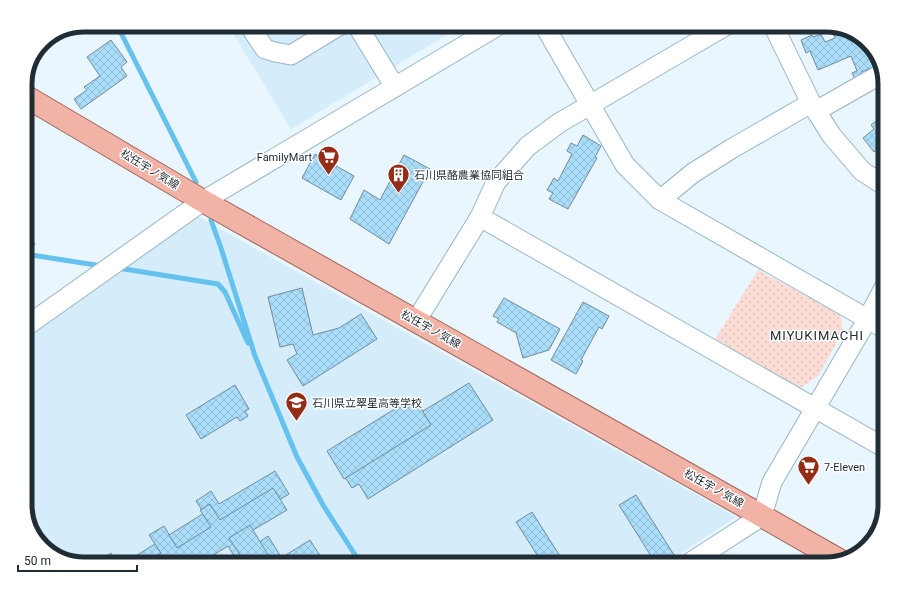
<svg xmlns="http://www.w3.org/2000/svg" width="910" height="589" font-family="Roboto,'Noto Sans JP',sans-serif">
<style>
.built{fill:#d5edfa}
.park{fill:url(#park-dots)}
.lines{fill:none;stroke-linecap:round;stroke-linejoin:round}
.stream{stroke:#65c1ee;stroke-width:5}
.building{fill:url(#building-cross-hatch);stroke:#6f8c9c}
.minor-casing{stroke:#97b5c6;stroke-width:21}
.major-casing{stroke:#a16458;stroke-width:24}
.minor{stroke:#fff;stroke-width:19}
.major{stroke:#f0b3a6;stroke-width:22}
.labels{text-anchor:middle;stroke-width:3;stroke-linejoin:round;paint-order:stroke}
.poi-label{font-size:11px;fill:#212d34;stroke:#fff;text-anchor:start}
.street-label{font-size:11px;fill:#212d34;stroke:#fff}
.quarter-label{font-size:13px;letter-spacing:1px;fill:#212d34;stroke:#fff}
.rim{fill:none;stroke:#212d34;stroke-width:5}
</style>
<defs>
<pattern id="park-dots" width="8" height="8" patternUnits="userSpaceOnUse"><rect width="8" height="8" fill="#fbddd5"/><path d="M2 2h.1M6 6h.1" fill="none" stroke="#d7beb7" stroke-width="1.8" stroke-linecap="round"/></pattern>
<pattern id="building-cross-hatch" width="8" height="8" patternUnits="userSpaceOnUse"><rect width="8" height="8" fill="#aaddf9"/><path d="M0 0l8 8M0 8l8-8" fill="none" stroke="#92bed6"/></pattern>
</defs>
<rect width="100%" height="100%" fill="#e9f6fd"/>
<g class="built">
<path d="M228,25h235l-172,104z"/>
<path d="M192,213l544,304 -71,47h-580l-33,-10 -19,-20 -8,-26v-170z"/>
</g>
<path class="park" d="M758,270l82,44 3,17 -25,45 -18,12 -86,-47z"/>
<g class="lines">
<g class="stream">
<path d="M117,25l79,157"/>
<path d="M211,220l10,28 34,108 42,101 26,48 38,59"/>
<path d="M25,254l77,12"/>
<path d="M118,268l100,16 7,8 23,51"/>
</g>
</g>
<g class="building">
<path d="M286,25h13l-9,6z"/>
<path d="M832,27l26,8 8,17 4,-2 7,16 -16,6 1,4 -7,3 -3,-6 5,-2 -6,-15 -33,14 -8,-19 -4,2 -5,-13 11,-5 1,2 8,-3 4,8 10,-4 -5,-10z"/>
<path d="M111,40l16,22 -6,5 6,9 -46,33 -7,-10 13,-9 -3,-3 16,-11 -13,-19z"/>
<path d="M885,107v52l-8,-9 -3,2 -11,-14 11,-9 -3,-4 11,-9 -3,-4z"/>
<path d="M583,135l18,11 -6,11 2,1 -29,51 -19,-10 4,-6 -6,-3 7,-12 4,3 14,-27 -5,-3 4,-8 6,3z"/>
<path d="M315,154l39,22 -13,24 -39,-22z"/>
<path d="M404,155l26,14 -41,75 -39,-25 14,-29 16,10z"/>
<path d="M25,222l7,9 -1,5h2v5l2,4 -10,-1z"/>
<path d="M302,288l11,47 26,-7 22,-14 16,25 -74,47 -16,-26 10,-6 -4,-10 -13,3 -12,-50z"/>
<path d="M504,298l56,31 -11,21 -26,8 -7,-25 -19,-11 2,-3 -6,-3z"/>
<path d="M583,302l26,14 -7,13 -3,-2 -18,33 2,1 -7,13 -25,-14z"/>
<path d="M469,383l24,37 -125,79 -9,-15 -7,4 -18,-28 33,-20 2,4z"/>
<path d="M235,385l14,24 -4,2 3,5 -8,5 -3,-4 -36,22 -15,-24z"/>
<path d="M414,397l17,28 -87,54 -17,-28z"/>
<path d="M275,471l14,23 -112,70h-54l81,-51 -8,-12 15,-10 8,13z"/>
<path d="M273,488l14,22 -39,23 7,12 13,-9 15,24 -7,4h-37l-11,-18 -29,18h-56l18,-11 -12,-18 15,-9 13,22 34,-21 -11,-17 10,-6 10,16z"/>
<path d="M636,495l40,63 -10,6h-10l-37,-59z"/>
<path d="M532,512l33,52h-22l-27,-42z"/>
<path d="M250,525l23,38 37,-23 14,22 -3,2h-75l-17,-26z"/>
<path d="M111,553l7,11h-21l-1,-2z"/>
<path d="M310,555l6,9h-22z"/>
</g>
<g class="lines">
<defs>
<g id="minor">
<path d="M249,25l16,24 10,3 16,3 49,-30"/>
<path d="M357,25l38,62"/>
<path d="M544,25l81,140 35,35 225,129"/>
<path d="M727,25l-168,98 -31,23 -32,36 -16,35 405,231"/>
<path d="M773,25l38,78 21,33 30,35 23,15"/>
<path d="M816,111l67,-38"/>
<path d="M660,200l33,-27 38,-24 80,-46"/>
<path d="M416,321l64,-104"/>
<path d="M25,327l178,-126 296,-176"/>
<path d="M688,564l74,-48 10,-34 95,-162 18,-34"/>
</g>
<path id="major" d="M25,96l178,105 559,315 77,44"/>
</defs>
<use href="#minor" class="minor-casing"/>
<use href="#major" class="major-casing"/>
<use href="#minor" class="minor"/>
<use href="#major" class="major"/>
</g>
<defs>
<symbol id="supermarket-pin" viewBox="-11 -11 22 30"><path d="M0 17L-7.5 6A9.5 9.5 0 1 1 7.5 6Z" fill="#952c16" stroke="#fff"/><path d="M-6-5.5h2.5l.6 2H6L4.5 2H-2.5L-4.4-4H-6ZM-1.5 3.2a1.3 1.3 0 1 0 .1 0ZM3 3.2a1.3 1.3 0 1 0 .1 0Z" fill="#fff"/></symbol>
<symbol id="building-pin" viewBox="-11 -11 22 30"><path d="M0 17L-7.5 6A9.5 9.5 0 1 1 7.5 6Z" fill="#952c16" stroke="#fff"/><path d="M-4-6H4V6H1V3H-1V6H-4ZM-2.5-4.3h1.7v1.8h-1.7ZM.8-4.3h1.7v1.8H.8ZM-2.5-1h1.7V.8h-1.7ZM.8-1h1.7V.8H.8Z" fill="#fff"/></symbol>
<symbol id="school-pin" viewBox="-11 -11 22 30"><path d="M0 17L-7.5 6A9.5 9.5 0 1 1 7.5 6Z" fill="#952c16" stroke="#fff"/><path d="M0-5L7-2L0 1L-7-2ZM-4 1L0 2.5L4 1V4Q0 6-4 4Z" fill="#fff"/></symbol>
</defs>
<g fill-rule="evenodd">
<use href="#supermarket-pin" x="316" y="144" width="25" height="34"/>
<use href="#building-pin" x="386" y="162" width="25" height="34"/>
<use href="#school-pin" x="284" y="390" width="25" height="34"/>
<use href="#supermarket-pin" x="796" y="454" width="25" height="34"/>
</g>
<g class="labels">
<g class="poi-label">
<text x="312" y="161" text-anchor="end">FamilyMart</text>
<text x="414" y="179">石川県酪農業協同組合</text>
<text x="312" y="407">石川県立翠星高等学校</text>
<text x="824" y="471">7-Eleven</text>
</g>
<g class="street-label">
<text transform="translate(150 169) rotate(31)" y="4">松任宇ノ気線</text>
<text transform="translate(431 329) rotate(29)" y="4">松任宇ノ気線</text>
<text transform="translate(714 488) rotate(29)" y="4">松任宇ノ気線</text>
</g>
<g class="quarter-label">
<text x="817" y="340">MIYUKIMACHI</text>
</g>
</g>
<path d="M0 0H910V589H0ZM84 32H826A52 52 0 0 1 878 84V505A52 52 0 0 1 826 557H84A52 52 0 0 1 32 505V84A52 52 0 0 1 84 32Z" fill="#fff" fill-rule="evenodd"/>
<path class="rim" d="M84 32H826A52 52 0 0 1 878 84V505A52 52 0 0 1 826 557H84A52 52 0 0 1 32 505V84A52 52 0 0 1 84 32Z"/>
<path d="M18 565v6h119v-6" fill="none" stroke="#212d34" stroke-width="2"/>
<text x="24" y="565" font-size="12" fill="#212d34" stroke="#ffffff" stroke-width="3" paint-order="stroke">50 m</text>
</svg>
